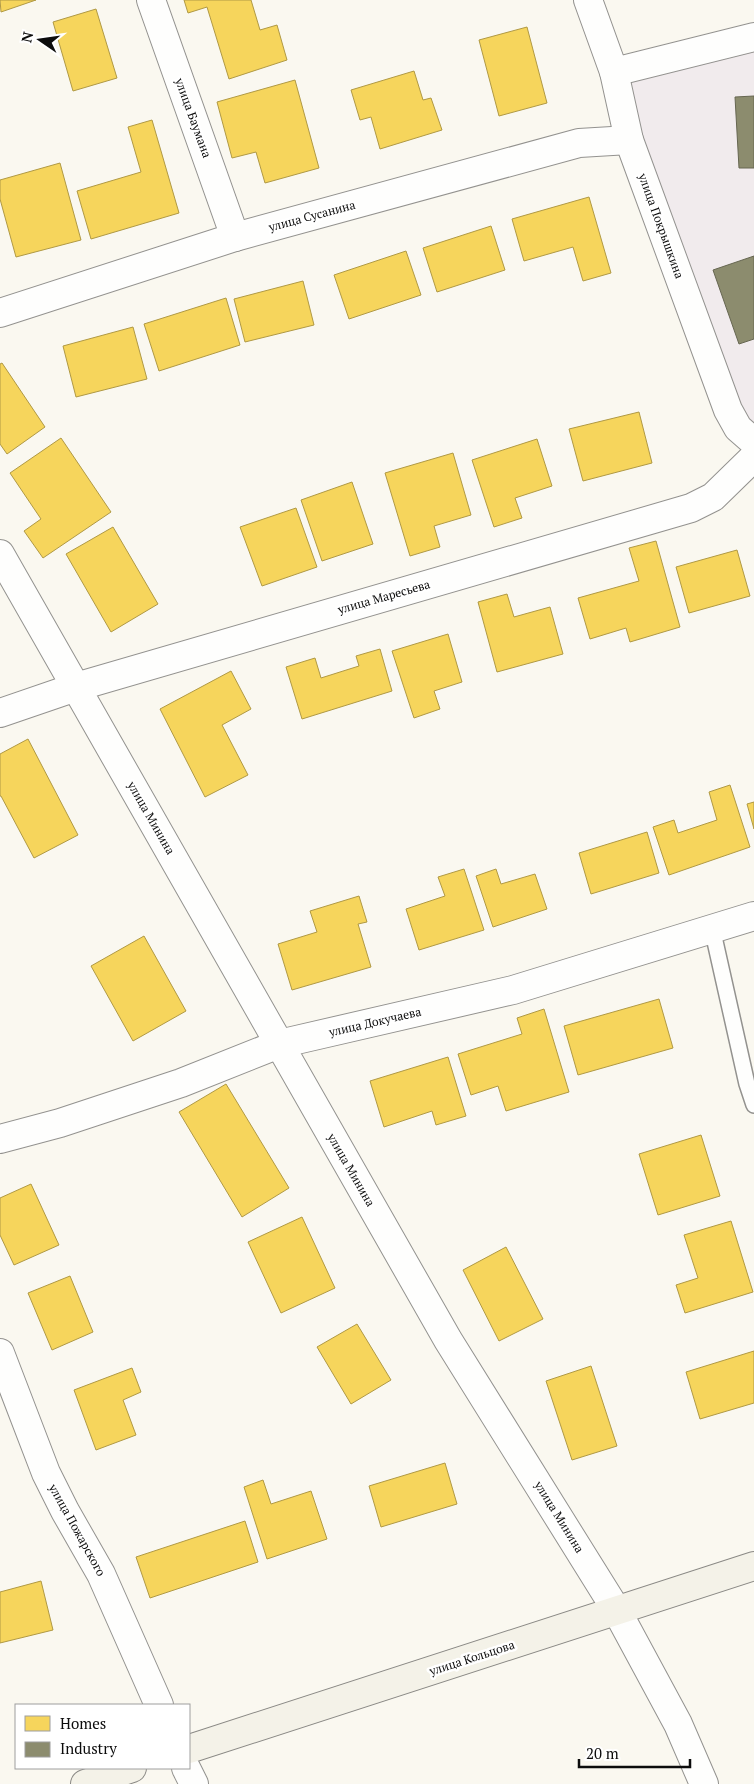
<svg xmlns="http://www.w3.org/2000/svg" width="754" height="1784" font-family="'PT Serif',serif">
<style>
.industrial{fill:#f1ebed}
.homes{fill:#f6d55c;stroke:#b09944}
.industry{fill:#8c8c6e;stroke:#666651}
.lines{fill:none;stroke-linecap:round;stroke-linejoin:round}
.lane-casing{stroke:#93928f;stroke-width:18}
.street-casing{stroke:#93928f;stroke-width:30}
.secondary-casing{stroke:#8a8985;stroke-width:30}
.lane{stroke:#fefefd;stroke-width:15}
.street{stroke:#fefefd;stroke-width:28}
.secondary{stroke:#f4f2e8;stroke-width:28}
.labels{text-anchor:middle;stroke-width:5;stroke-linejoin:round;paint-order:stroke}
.street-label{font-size:12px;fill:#0c0c0c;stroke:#fff}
</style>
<rect width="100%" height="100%" fill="#faf8f0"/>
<path class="industrial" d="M754,37v405l-140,-370z"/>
<g class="homes">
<path d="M0,0h36l-35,12z"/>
<path d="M184,0h67l9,30 17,-5 10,35 -58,19 -22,-72 -19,6z"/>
<path d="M96,9l21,69 -44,13 -20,-69z"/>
<path d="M527,27l20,76 -48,13 -20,-76z"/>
<path d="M414,71l9,29 8,-2 11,32 -62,19 -9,-32 -11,3 -9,-30z"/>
<path d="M295,80l24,88 -54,15 -9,-31 -24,6 -15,-56z"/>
<path d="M152,120l27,93 -88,26 -14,-48 64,-19 -13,-45z"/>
<path d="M60,163l21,77 -65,17 -16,-58v-19z"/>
<path d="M589,197l22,76 -28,8 -10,-34 -49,14 -12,-42z"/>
<path d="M491,226l14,44 -68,22 -14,-44z"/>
<path d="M406,251l15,44 -72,24 -15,-44z"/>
<path d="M303,281l11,44 -69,17 -11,-43z"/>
<path d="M226,298l14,47 -81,26 -15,-47z"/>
<path d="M133,327l14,52 -71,18 -13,-51z"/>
<path d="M2,363l43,64 -38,27 -7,-10v-80z"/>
<path d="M639,412l13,51 -69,18 -14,-52z"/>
<path d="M61,438l50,74 -68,46 -19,-27 17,-12 -31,-46z"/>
<path d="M537,439l15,47 -37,12 7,20 -28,9 -22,-67z"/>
<path d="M453,453l18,62 -37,11 6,21 -30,9 -25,-83z"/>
<path d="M352,482l21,62 -51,17 -21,-61z"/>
<path d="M296,508l21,59 -55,19 -22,-59z"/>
<path d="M113,527l45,77 -47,28 -45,-78z"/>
<path d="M656,541l24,86 -50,15 -4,-14 -36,11 -12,-41 61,-17 -10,-33z"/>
<path d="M737,550l13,46 -61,17 -13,-46z"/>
<path d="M507,594l7,23 36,-10 13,47 -66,18 -19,-70z"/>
<path d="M448,634l14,48 -28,9 6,18 -26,9 -22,-67z"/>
<path d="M380,649l12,42 -90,28 -16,-52 29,-9 6,20 38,-12 -3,-10z"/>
<path d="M231,671l20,38 -29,16 26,50 -43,22 -45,-88z"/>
<path d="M28,739l50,96 -44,23 -33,-62h-1v-42z"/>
<path d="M730,785l20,62 -81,28 -16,-48 21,-7 4,13 39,-13 -8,-28z"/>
<path d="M754,802v27l-7,-25z"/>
<path d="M647,832l12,41 -68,21 -12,-41z"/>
<path d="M464,869l20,61 -65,20 -13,-41 39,-13 -7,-19z"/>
<path d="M496,869l5,15 34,-10 12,35 -54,18 -17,-51z"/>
<path d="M359,896l8,26 -9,2 13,43 -79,23 -14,-46 39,-12 -7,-21z"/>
<path d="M144,936l42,75 -53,30 -42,-75z"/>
<path d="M659,999l14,49 -95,27 -14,-49z"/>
<path d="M544,1009l25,83 -63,19 -8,-25 -27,9 -13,-41 64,-20 -5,-16z"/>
<path d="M448,1057l18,59 -30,9 -4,-14 -48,16 -14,-46z"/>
<path d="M226,1084l63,104 -47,29 -63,-105z"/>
<path d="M701,1135l19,61 -62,19 -19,-61z"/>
<path d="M31,1184l28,61 -45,20 -14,-30v-37z"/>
<path d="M302,1217l33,71 -54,25 -33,-71z"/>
<path d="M731,1221l22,71 -68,21 -9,-28 22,-7 -14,-43z"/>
<path d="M506,1247l37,72 -44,22 -36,-71z"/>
<path d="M70,1276l23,56 -41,18 -24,-57z"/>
<path d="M357,1324l34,56 -40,24 -34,-57z"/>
<path d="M754,1351v52l-54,16 -14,-47z"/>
<path d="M591,1366l26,80 -45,14 -26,-79z"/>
<path d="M132,1368l9,24 -18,8 13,35 -40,15 -22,-60z"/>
<path d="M445,1463l12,41 -76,23 -12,-41z"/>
<path d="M263,1480l8,24 40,-13 16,48 -60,20 -23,-72z"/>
<path d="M245,1521l13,41 -108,36 -14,-41z"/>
<path d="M41,1581l12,49 -53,13v-51z"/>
</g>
<g class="industry">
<path d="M754,96v72h-15l-4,-71z"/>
<path d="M754,256v83l-15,5 -26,-74z"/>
</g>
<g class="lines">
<defs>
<path id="lane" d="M712,928l35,156 7,21"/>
<g id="street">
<path d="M151,0l84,237"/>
<path d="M588,0l26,72 15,68 99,270 10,18 16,14"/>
<path d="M614,72l140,-35"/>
<path d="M0,313l235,-76 344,-94 50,-3"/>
<path d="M0,554l448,786 169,271 61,113 26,60"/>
<path d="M0,713l76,-26 615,-179 22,-11 41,-40"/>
<path d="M0,1139l60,-16 121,-40 98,-39 234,-54 241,-74"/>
<path d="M0,1353l46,120 19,38 36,63 58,131"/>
<path d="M186,1768l8,16"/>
</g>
<g id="secondary">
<path d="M189,1749l565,-183"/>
<path d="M85,1784l47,-16"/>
</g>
</defs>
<use href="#lane" class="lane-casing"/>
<use href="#street" class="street-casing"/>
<use href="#secondary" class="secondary-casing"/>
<use href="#lane" class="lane"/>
<use href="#street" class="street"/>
<use href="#secondary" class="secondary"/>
</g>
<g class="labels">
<g class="street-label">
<text transform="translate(193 118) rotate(70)" y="4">улица Баумана</text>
<text transform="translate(312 216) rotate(-15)" y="4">улица Сусанина</text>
<text transform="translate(661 226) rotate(70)" y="4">улица Покрышкина</text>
<text transform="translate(384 597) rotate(-16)" y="4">улица Маресьева</text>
<text transform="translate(151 818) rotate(60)" y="4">улица Минина</text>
<text transform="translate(375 1022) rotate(-13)" y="4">улица Докучаева</text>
<text transform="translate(351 1170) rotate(60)" y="4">улица Минина</text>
<text transform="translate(559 1517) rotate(58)" y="4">улица Минина</text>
<text transform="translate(77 1530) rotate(61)" y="4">улица Пожарского</text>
<text transform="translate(472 1658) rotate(-18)" y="4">улица Кольцова</text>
</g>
</g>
<rect x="15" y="1704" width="175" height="65" fill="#ffffff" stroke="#9e9e9e"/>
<rect x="25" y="1716" width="25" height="15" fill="#f6d55c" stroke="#9e9e9e"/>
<text x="60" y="1729" font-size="15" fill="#0c0c0c">Homes</text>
<rect x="25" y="1742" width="25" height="15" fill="#8c8c6e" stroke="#9e9e9e"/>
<text x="60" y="1754" font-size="15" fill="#0c0c0c">Industry</text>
<g transform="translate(40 40) rotate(283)" stroke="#ffffff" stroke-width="4" paint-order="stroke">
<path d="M0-4L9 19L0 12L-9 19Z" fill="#0c0c0c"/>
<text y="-8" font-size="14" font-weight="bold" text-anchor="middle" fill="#0c0c0c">N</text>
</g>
<path d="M579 1759v8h111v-8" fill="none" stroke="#0c0c0c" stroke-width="2.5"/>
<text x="586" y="1759" font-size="15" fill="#0c0c0c" stroke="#ffffff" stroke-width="4" paint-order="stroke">20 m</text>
</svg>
